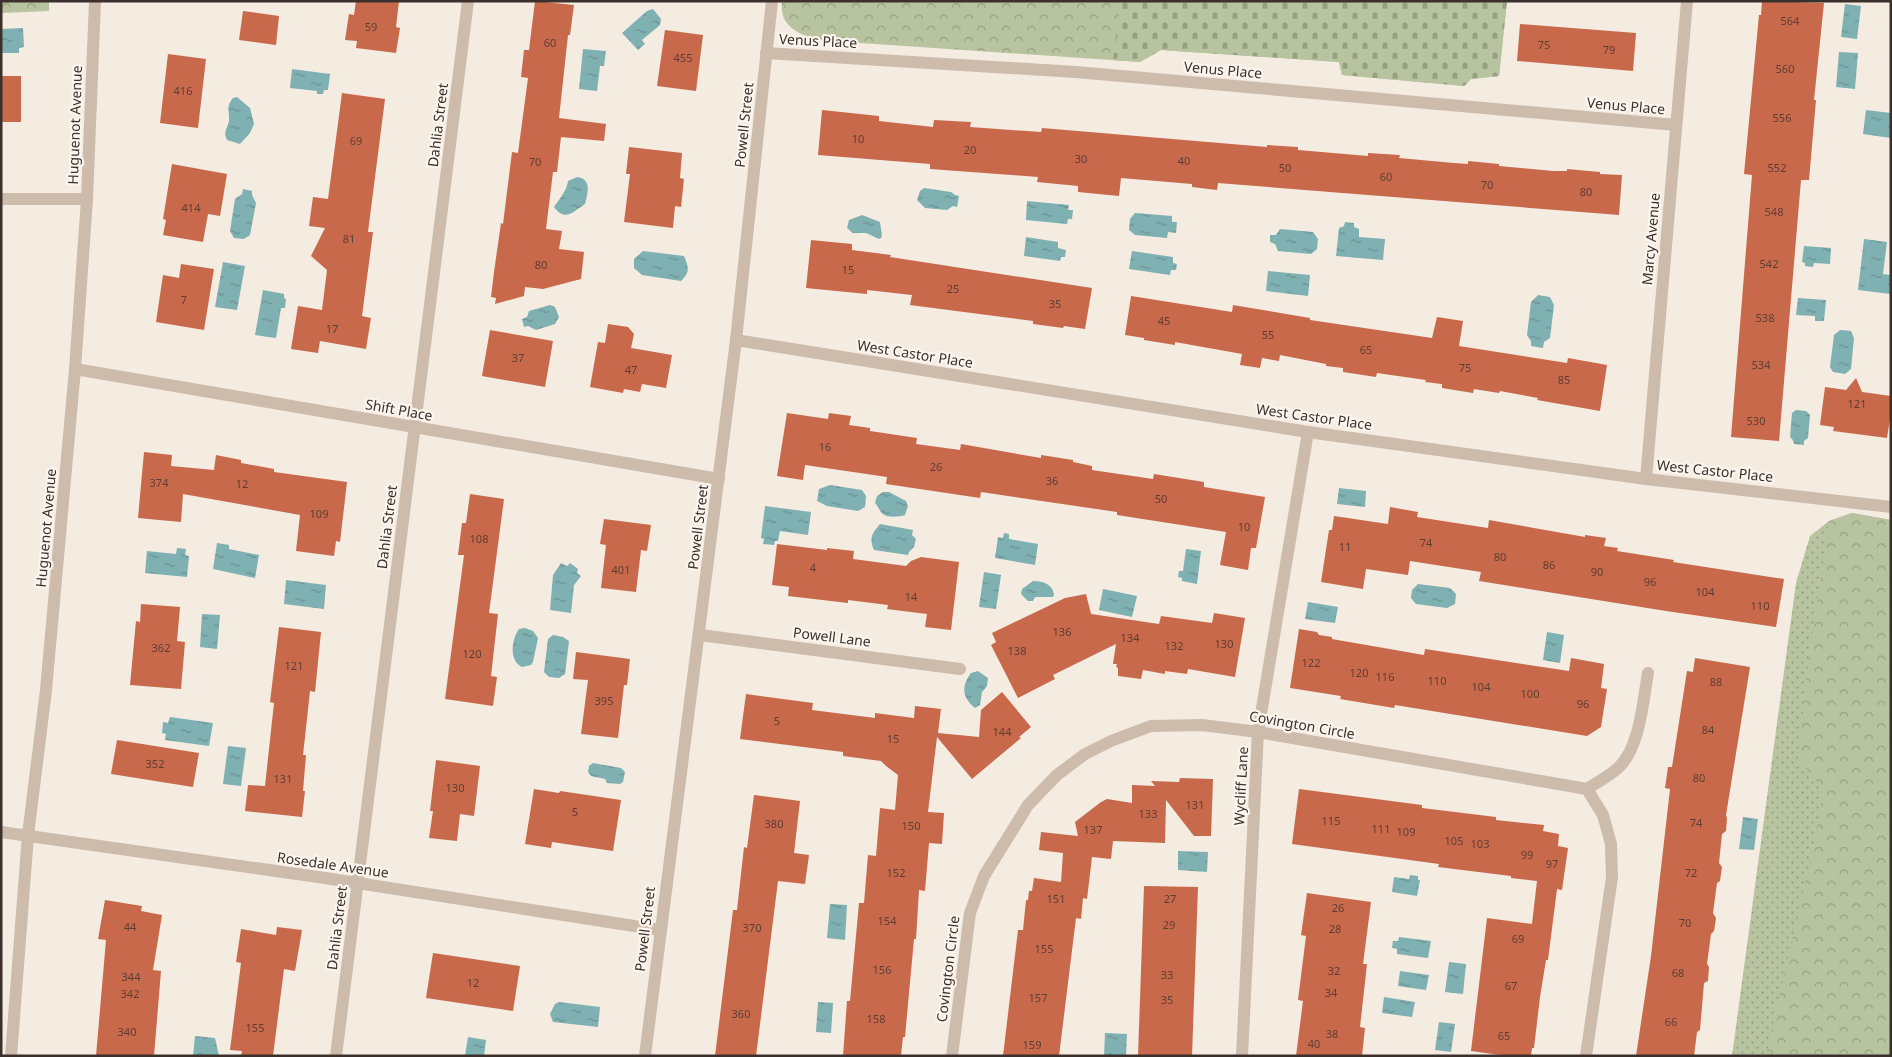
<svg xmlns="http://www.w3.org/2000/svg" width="1892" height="1057" font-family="'Noto Sans',sans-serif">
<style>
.grass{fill:url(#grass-dots)}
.forest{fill:url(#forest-crowns)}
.cemetery{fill:url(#cemetery-stones)}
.water{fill:url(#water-ripples)}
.building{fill:#c8694b}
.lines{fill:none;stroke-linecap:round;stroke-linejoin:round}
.minor{stroke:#cdbbac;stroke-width:12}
.tertiary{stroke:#cdbbac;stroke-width:12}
.labels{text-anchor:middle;stroke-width:4.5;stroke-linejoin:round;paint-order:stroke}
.number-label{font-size:11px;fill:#5e3e33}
.street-label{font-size:14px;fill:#3b302b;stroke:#fbf5ee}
</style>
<defs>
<pattern id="grass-dots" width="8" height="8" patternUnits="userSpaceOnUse" patternTransform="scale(1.25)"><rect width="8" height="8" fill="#b8c4a0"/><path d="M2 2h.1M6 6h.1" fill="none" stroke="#97a083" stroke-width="1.8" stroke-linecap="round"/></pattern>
<pattern id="forest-crowns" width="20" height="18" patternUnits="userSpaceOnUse" patternTransform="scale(1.25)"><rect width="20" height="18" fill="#b8c4a0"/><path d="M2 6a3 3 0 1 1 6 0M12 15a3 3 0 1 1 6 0" fill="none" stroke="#97a083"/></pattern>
<pattern id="cemetery-stones" width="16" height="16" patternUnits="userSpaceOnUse" patternTransform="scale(1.25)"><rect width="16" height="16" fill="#b8c4a0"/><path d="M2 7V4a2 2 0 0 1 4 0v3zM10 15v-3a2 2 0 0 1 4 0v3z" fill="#97a083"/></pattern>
<pattern id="water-ripples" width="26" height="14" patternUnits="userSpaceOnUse" patternTransform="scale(1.25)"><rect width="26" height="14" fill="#7fb0b2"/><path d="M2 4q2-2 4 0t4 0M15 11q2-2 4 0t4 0" fill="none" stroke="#699091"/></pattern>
</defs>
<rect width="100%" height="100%" fill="#f4ebe1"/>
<path class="grass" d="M1852,513l39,7v536h-159l64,-473 14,-47 19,-15z"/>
<g class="forest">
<path d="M1,1h48v10l-48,2z"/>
<path d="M782,1h725l-8,75 -28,3 -7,7 -122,-11 -3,-13 -178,-12 -21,12 -323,-22c-20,-7 -38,-14 -35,-39z"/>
<path d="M1852,513l39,7v536h-125l54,-240 2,-27 -24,-31 11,-101 20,-136z"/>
</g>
<path class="cemetery" d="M1121,1h386l-8,75 -28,3 -7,7 -122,-11 -3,-13 -178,-12 -21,12 -27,-2z"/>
<g class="water">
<path d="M1845,4l16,2 -4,33 -16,-2z"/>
<path d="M653,9l8,10 -1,6 -18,15 3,4 -7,6 -16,-17 25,-22z"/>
<path d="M23,28l1,19 -5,1v5h-18v-24z"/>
<path d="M583,49l23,2 -2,15h-4l-3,25 -18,-2z"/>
<path d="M1839,52l19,1 -3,36 -19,-2z"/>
<path d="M292,69l38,5 -2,16h-4l-1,4h-6v-3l-27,-3z"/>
<path d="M237,97l13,11 4,16 -4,9 -10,11 -13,-4c-4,-8 0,-11 2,-19 1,-10 -4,-13 4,-23z"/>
<path d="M1866,110l25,3v25l-28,-4z"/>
<path d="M577,177c15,2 11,16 8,27 -12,8 -20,18 -31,3 5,-7 13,-17 14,-26z"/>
<path d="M924,188l27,4 4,3 4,1 -2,11 -4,-1 -6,4 -22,-2 -8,-8 3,-9z"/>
<path d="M243,189l9,2v4l4,8 -6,32 -6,4 -10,-1 -4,-7 5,-32 7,-5z"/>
<path d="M1027,201l42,4 -1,5h5l-1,9h-4l-1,5 -41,-4z"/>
<path d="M1135,213l37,3v6h5l-1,11 -8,-1 -1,6 -32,-3 -6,-5 1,-11z"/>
<path d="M862,215l18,7 2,15 -3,2 -13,-6h-13l-6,-5 2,-8z"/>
<path d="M1345,222l9,1v4l5,2v8l26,2 -2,21 -47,-4 3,-28 5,-2z"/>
<path d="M1280,229l33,3 5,7 -1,10 -6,5 -33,-3 -3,-7 -5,-2v-7h6z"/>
<path d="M1026,237l32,5v6l8,2 -1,7h-4l-1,4 -36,-5z"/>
<path d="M1864,239l23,3 -4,32 8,1v19l-33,-4z"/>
<path d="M1804,246l27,2 -1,16 -16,-1 -1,4 -8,-1v-3l-3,-1z"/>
<path d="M643,251l41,5c5,12 6,16 -3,25l-39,-6 -8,-7v-9z"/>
<path d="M1132,251l41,6v6l4,1 -1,6h-5l-1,5 -41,-6z"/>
<path d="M223,262l22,4 -8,44 -22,-3z"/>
<path d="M1268,271l42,4 -2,21 -42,-5z"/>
<path d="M263,290l21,4v4l2,1 -1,9h-4l-5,30 -21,-3z"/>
<path d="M1538,295l12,2 4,8 -4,33 -6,4 -1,6 -12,-2v-5l-4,-6 4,-33z"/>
<path d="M1798,298l28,2 -2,21h-9v-5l-19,-1z"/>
<path d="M550,305l5,2 4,10 -4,7 -19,6 -8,-4 -4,1 -2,-8 5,-2 2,-6z"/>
<path d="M1840,330l11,1 3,7 -3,31 -6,5 -12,-2 -3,-5 4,-32z"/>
<path d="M1796,410l10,1 4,4 -2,23 -4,3v4l-10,-1 -1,-4 -3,-3 2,-24z"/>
<path d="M830,485l32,5 4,6 -1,11 -7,4 -31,-5 -10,-5 2,-12z"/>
<path d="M1339,488l27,3 -1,16 -28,-3z"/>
<path d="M883,492h6l17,9 2,5 -3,9c-6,2 -17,3 -22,-1 -3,-2 -5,-8 -8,-11l2,-7z"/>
<path d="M765,506l46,6 -3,23 -28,-4 -2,10h-3l-1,4 -11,-1 1,-5 -3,-1z"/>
<path d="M880,524l33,6 -1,5 4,4 -2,8 -5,5 -1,3 -34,-5c-5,-13 -2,-16 6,-26z"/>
<path d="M1004,533l5,1v5l29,5 -3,21 -40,-7 3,-21 5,1z"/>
<path d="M217,543l12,2v4l30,6 -4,23 -42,-9z"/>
<path d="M177,548l9,1 -1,6 4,1 -2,21 -42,-4 2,-22 29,3z"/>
<path d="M1186,549l15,2 -4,33 -15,-3v-3l-4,-1 1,-6h4z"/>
<path d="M561,563l6,3 3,-3 8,6 -1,4 4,3 -7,9 -3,28 -21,-3 3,-35z"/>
<path d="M984,572l17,3 -5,34 -17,-2z"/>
<path d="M286,580l40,5 -2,24 -40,-5z"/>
<path d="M1033,581c11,0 20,4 21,14l-1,2h-18l-2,4h-5l-7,-7 1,-5z"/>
<path d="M1418,584l32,4 6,6 -1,10 -8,4 -31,-4 -5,-6 1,-8z"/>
<path d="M1103,589l34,7 -5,21 -33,-7z"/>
<path d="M1308,602l30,5 -3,16 -30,-4z"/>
<path d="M202,614l18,1 -3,34 -17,-2z"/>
<path d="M525,628l8,3 5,7 -5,24 -2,3 -9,2c-13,-6 -11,-27 -3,-38z"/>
<path d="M1547,632l17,3 -4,28 -17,-3z"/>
<path d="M553,635l10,2 6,4 -4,33 -6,4 -10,-1 -5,-5 4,-33z"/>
<path d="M978,671l10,7 -1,8 -5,6 -2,13 -5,3c-13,-11 -14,-21 -4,-35z"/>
<path d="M170,717l43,6 -4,23 -44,-6 1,-6 -4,-1 1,-11 5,1z"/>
<path d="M228,746l18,2 -5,38 -18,-2z"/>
<path d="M593,763l28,5 4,4 -2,10 -3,2 -13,-1 -2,-4 -14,-3 -3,-4 1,-6z"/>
<path d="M1743,817l15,2 -4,31 -15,-1z"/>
<path d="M1178,851l30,1 -1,20 -29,-2z"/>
<path d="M1410,875l8,1v4h2l-3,16 -25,-4 2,-15 15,2z"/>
<path d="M830,904l17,1 -2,35 -18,-2z"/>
<path d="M1399,937l32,4 -3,17 -31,-4v-5l-5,-1 1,-7h5z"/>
<path d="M1449,962l17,2 -3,30 -18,-2z"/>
<path d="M1400,971l29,4 -3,15 -28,-4z"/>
<path d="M1384,997l31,5 -3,15 -30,-4z"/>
<path d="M559,1002l41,5 -2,20 -45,-5 -3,-8 5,-10z"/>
<path d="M818,1002l15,1 -2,30 -15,-1z"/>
<path d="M1439,1022l16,2 -4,28 -16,-2z"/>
<path d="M1105,1033l22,1 -1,22h-22z"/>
<path d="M195,1036l20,2 4,18h-26z"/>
<path d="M468,1037l18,3 -2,16h-19z"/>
</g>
<g class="building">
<path d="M356,1h43l-3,26 4,1 -4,25 -40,-5 1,-7 -12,-1 4,-26 5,1z"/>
<path d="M535,1l39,4 -4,30h-2l-9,83 47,6 -2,17 -43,-4 -4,35h-4l-7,57 16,2 -3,18 25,3 -3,27 -38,10 -18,-2 -1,9 -29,8 1,-6 -5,-1 3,-25 7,-49 2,1 9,-72 6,1 10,-75 -7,-1 3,-27h5z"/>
<path d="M1762,1l62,2 -10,97h2l-7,80h-8l-22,261 -48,-4 21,-262 -8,-1 15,-159h2z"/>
<path d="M243,11l36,5 -3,29 -37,-5z"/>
<path d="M1520,24l116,9 -3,38 -116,-10z"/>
<path d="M665,30l38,5 -7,56 -39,-5z"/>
<path d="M168,54l38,5 -8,69 -38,-5z"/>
<rect x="1" y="76" width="20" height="46"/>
<path d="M342,93l43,6 -17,133h5l-11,84 9,2 -5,31 -46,-8 -2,12 -27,-4 7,-43 24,4 5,-40 -16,-14 14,-28 -16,-2 4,-29 15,2z"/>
<path d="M822,110l57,6v5l54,6 1,-7 37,2 -1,5 71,5 1,-4 225,19v-2l31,2v3l70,6v-3l32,2 -1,3 55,5 14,1v-3l31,3v2l54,5h14v-2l33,3v2l22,1 -3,40 -401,-32 -1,7 -25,-3v-3l-71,-6 -2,18 -41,-4v-6l-41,-4 1,-5 -108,-8v-5l-112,-9z"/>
<path d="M629,147l53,6 -2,25 4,1 -3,28 -6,-1 -2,22 -49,-6 6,-48h-4z"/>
<path d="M172,164l55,10 -7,42 -12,-2 -5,28 -40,-7 3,-15 -3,-1z"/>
<path d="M811,240l41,4v6l39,5 -1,2 202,31 -7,41 -21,-3 -1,2 -30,-4v-3l-123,-16 2,-10 -45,-5v4l-61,-6z"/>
<path d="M181,264l33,5 -10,61 -48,-8 7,-47 16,3z"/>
<path d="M1131,296l101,16 1,-7 77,13v2l122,18 5,-21 26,4 -4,25 108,17 1,-5 39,7 -7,46 -63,-11 1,-2 -38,-7 -1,2 -25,-4 -1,4 -31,-5v-4l-17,-2 1,-2 -49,-7 -1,4 -33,-5v-4l-17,-2v-2l-46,-9 -1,6 -17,-3 -2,10 -20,-3 2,-11 -67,-12v3l-31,-5v-2l-19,-3z"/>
<path d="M608,324l20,3 6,7 -3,14 41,7 -6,33 -24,-4 -2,8 -16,-3 -1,4 -33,-6 8,-45 7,1z"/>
<path d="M490,330l63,11 -8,46 -63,-11z"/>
<path d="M1856,378l6,14 29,4v16l-4,26 -54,-7 1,-4 -14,-2 5,-38 21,3z"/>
<path d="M787,413l41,6 1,-6 22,3 -2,9 21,3v3l47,7 -1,6 44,6 1,-6 80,14v-3l32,5v2l19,4v4l61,9 1,-5 50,8v5l61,10 -9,51h-5l-3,22 -28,-5 6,-33 -109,-17v-3l-136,-20 -1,6 -94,-14 1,-7 -82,-12 -2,15 -26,-4z"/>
<path d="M144,452l28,3 -1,11 43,4 2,-15 25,5v3l33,6v3l73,10 -7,60 -4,-1 -2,15 -38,-5 4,-36 -117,-21 -2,28 -43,-4z"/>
<path d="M470,494l34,5 -15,114 9,1 -7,62 6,1 -4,29 -48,-7 19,-144h-6l4,-32h4z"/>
<path d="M1390,507l28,5 -1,5 71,11 1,-8 96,17v-2l21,3 -2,8 14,2 -1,3 57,9 -1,2 111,17 -8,48 -110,-16 -187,-30 2,-9 -71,-11 -2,14 -42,-6 -3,20 -42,-7 8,-52h3l2,-14 54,8z"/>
<path d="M604,519l47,6 -4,26 -6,-1 -5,42 -35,-4 5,-43 -6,-1z"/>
<path d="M777,544l50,6v-2l27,3 -1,8 53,7 5,-5 10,-4 38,5 -8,68 -26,-3 2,-13 -40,-5 1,-4 -40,-5v3l-60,-7 1,-9 -17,-2z"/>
<path d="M1086,594l5,20 68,10 2,-8 51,7 2,-10 31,5 -10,59 -47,-8 -1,5 -22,-3v3l-22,-4 -2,9 -23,-3v-8l-2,-1 1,-3h-4l3,-20 -63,31 2,4 -37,19 -27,-53 5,-3 -4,-9 73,-35z"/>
<path d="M141,604l39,3 -3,34 8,1 -4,47 -51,-4 6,-64 4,1z"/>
<path d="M279,627l42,5 -6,60 -5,-1 -5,46 -2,18h3l-3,36h2l-3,26 -57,-6 3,-26 17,1 9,-83 -4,-1z"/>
<path d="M1299,629l18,3 2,3 13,2v2l92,16 1,-6 144,22 2,-13 33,6 -3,24 6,1 -6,38 -14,9 -192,-31 -1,3 -54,-9 1,-3 -51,-8z"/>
<path d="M576,652l54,7 -3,26h-3l-6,53 -37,-4 7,-54 -15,-1z"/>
<path d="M1695,658l55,9 -24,148 1,3 -1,13 -4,3 -3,29 3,4 -2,14 -3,2 -4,30 3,5 -2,13 -3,3 -4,30 2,3 -1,14 -4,2 -4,47 -3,2 -3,24h-58l15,-100 19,-167 -5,-1 3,-21h4l15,-96 6,1z"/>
<path d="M1002,692l29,35 -12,10 2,1 -49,41 -35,-42 -9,75 16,1 -2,31 -13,-1 -4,48 -6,-1 -3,49h-2l-9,98h-2l-2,19h-58l4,-55h3l9,-98h5l4,-48 8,1 4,-48 15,2 3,-35 -12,-9 -5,-5 -38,-5v-4l-103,-13 6,-45 67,9 -1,7 63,8v-5l39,5 1,-12 26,3 -3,24 41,4 2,-27z"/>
<path d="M117,740l82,13 -6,34 -82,-13z"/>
<path d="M436,760l44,6 -6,50 -14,-2 -3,27 -28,-3 4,-27h-3z"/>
<path d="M1180,778l33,1 -2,57h-17l-28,-36 -1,43 -52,-2 -2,18 -19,-2 -5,42 -4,-1 -2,21 -5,-1 -17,138h-56l15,-126h5l3,-30h2l1,-9h3l2,-13 27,4 2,-29 -24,-3 2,-18 37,4 -3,-14 26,-20 6,-3 25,4v-18l23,1 -4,-5 28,1z"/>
<path d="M534,789l25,4 1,-2 61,9 -8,51 -61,-9 -1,6 -26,-4z"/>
<path d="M1299,789l123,16v3l74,9v3l48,5 -1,6 16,3 -1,12 10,2 -6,42 -5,-1 -9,71h-2l-6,37 -6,51h-2l-1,8h-24l-36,-5 16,-133 45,6 5,-43 -26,-3v-2l-73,-9 1,-3 -147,-20z"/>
<path d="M754,795l46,6 -6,52 15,2 -4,29 -27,-3 -22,175h-41l18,-146h4l7,-63 3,1z"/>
<path d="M1144,886l54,1 -6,169h-54z"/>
<path d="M1307,893l64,9 -8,62h4l-7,63 5,1 -3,28h-66l7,-55 -5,-1 8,-64 -5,-1z"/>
<path d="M105,900l37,6 -1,5 21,4 -9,55 8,1 -7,85h-58l10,-116 -8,-1z"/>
<path d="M277,927l25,3 -7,41 -11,-2 -11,87h-32l1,-5 -12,-1 11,-87 -5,-1 5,-33 35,6z"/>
<path d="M433,953l87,13 -7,45 -87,-13z"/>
</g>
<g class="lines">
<g class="minor">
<path d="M766,53l310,19 600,53"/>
<path d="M1,199h86"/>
<path d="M736,340l572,92 338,47 245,28"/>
<path d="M75,369l644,110"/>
<path d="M1646,479l41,-478"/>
<path d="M700,635l260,34"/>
<path d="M1587,789c10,-7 23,-13 32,-22 21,-20 24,-66 29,-94"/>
<path d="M1,832l324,46 335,52"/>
<path d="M336,1056l132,-1055"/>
<path d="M645,1056l91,-716 36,-339"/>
<path d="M952,1056l18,-143 14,-37 44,-71 29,-30 28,-21 26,-13 40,-15 51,-1 56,7 329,57 16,26 8,29 1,33 -26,179"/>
<path d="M1242,1056l16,-324 50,-300"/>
</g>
<path class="tertiary" d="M11,1056l17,-221 18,-145 29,-321 12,-170 8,-198"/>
</g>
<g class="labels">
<g class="number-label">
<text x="1790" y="25">564</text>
<text x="371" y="31">59</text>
<text x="550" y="47">60</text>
<text x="1544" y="49">75</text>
<text x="1609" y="54">79</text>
<text x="683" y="62">455</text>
<text x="1785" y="73">560</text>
<text x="183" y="95">416</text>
<text x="1782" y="122">556</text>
<text x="858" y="143">10</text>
<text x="356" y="145">69</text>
<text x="970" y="154">20</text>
<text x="1081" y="163">30</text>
<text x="1184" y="165">40</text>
<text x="535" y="166">70</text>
<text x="1285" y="172">50</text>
<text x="1777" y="172">552</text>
<text x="1386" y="181">60</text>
<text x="1487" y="189">70</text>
<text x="1586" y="196">80</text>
<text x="191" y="212">414</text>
<text x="1774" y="216">548</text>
<text x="349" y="243">81</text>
<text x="1769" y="268">542</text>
<text x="541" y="269">80</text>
<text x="848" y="274">15</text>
<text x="953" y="293">25</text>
<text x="184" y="304">7</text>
<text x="1055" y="308">35</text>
<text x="1765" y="322">538</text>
<text x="1164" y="325">45</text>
<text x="332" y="333">17</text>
<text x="1268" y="339">55</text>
<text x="1366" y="354">65</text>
<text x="518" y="362">37</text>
<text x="1761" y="369">534</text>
<text x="1465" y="372">75</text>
<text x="631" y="374">47</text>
<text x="1564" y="384">85</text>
<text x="1857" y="408">121</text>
<text x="1756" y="425">530</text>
<text x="825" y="451">16</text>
<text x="936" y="471">26</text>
<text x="1052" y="485">36</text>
<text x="159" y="487">374</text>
<text x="242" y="488">12</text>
<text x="1161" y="503">50</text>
<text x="319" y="518">109</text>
<text x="1244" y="531">10</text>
<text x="479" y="543">108</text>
<text x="1426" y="547">74</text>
<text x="1345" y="551">11</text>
<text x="1500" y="561">80</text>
<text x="1549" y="569">86</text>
<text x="813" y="572">4</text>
<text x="621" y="574">401</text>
<text x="1597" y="576">90</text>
<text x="1650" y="586">96</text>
<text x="1705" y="596">104</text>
<text x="911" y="601">14</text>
<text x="1760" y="610">110</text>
<text x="1062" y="636">136</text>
<text x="1130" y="642">134</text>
<text x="1224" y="648">130</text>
<text x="1174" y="650">132</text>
<text x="161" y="652">362</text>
<text x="1017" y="655">138</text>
<text x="472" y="658">120</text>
<text x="1311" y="667">122</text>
<text x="294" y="670">121</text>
<text x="1359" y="677">120</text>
<text x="1385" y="681">116</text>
<text x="1437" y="685">110</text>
<text x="1716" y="686">88</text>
<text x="1481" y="691">104</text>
<text x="1530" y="698">100</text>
<text x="604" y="705">395</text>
<text x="1583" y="708">96</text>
<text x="777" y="725">5</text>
<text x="1708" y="734">84</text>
<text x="1002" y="736">144</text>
<text x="893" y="743">15</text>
<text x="155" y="768">352</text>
<text x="1699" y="782">80</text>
<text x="283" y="783">131</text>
<text x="455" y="792">130</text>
<text x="1195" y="809">131</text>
<text x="575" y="816">5</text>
<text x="1148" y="818">133</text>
<text x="1331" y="825">115</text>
<text x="1696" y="827">74</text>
<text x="774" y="828">380</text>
<text x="911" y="830">150</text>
<text x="1381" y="833">111</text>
<text x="1093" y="834">137</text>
<text x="1406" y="836">109</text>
<text x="1454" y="845">105</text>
<text x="1480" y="848">103</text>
<text x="1527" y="859">99</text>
<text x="1552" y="868">97</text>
<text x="896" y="877">152</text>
<text x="1691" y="877">72</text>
<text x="1056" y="903">151</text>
<text x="1170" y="903">27</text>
<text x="1338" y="912">26</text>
<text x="887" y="925">154</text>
<text x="1685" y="927">70</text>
<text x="1169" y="929">29</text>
<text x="130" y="931">44</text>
<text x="752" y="932">370</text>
<text x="1335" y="933">28</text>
<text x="1518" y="943">69</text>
<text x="1044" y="953">155</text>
<text x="882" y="974">156</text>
<text x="1334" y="975">32</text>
<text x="1678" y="977">68</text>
<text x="1167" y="979">33</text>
<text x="131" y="981">344</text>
<text x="473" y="987">12</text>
<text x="1511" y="990">67</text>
<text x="1331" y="997">34</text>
<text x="130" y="998">342</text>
<text x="1038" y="1002">157</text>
<text x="1167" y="1004">35</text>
<text x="741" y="1018">360</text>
<text x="876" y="1023">158</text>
<text x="1671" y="1026">66</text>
<text x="255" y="1032">155</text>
<text x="127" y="1036">340</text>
<text x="1332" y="1038">38</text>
<text x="1504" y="1040">65</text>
<text x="1314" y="1048">40</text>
<text x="1032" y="1049">159</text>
</g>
<g class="street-label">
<text transform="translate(818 41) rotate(3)" y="5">Venus Place</text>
<text transform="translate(1223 70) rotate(5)" y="5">Venus Place</text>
<text transform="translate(1626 106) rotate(5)" y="5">Venus Place</text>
<text transform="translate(75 125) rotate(-88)" y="5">Huguenot Avenue</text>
<text transform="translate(438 125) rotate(-83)" y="5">Dahlia Street</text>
<text transform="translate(744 125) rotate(-84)" y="5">Powell Street</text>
<text transform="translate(1651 239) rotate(-85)" y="5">Marcy Avenue</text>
<text transform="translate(915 354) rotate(9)" y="5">West Castor Place</text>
<text transform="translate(399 410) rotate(10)" y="5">Shift Place</text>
<text transform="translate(1314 417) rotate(8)" y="5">West Castor Place</text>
<text transform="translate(1715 471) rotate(6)" y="5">West Castor Place</text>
<text transform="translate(387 527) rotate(-83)" y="5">Dahlia Street</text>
<text transform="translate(698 527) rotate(-83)" y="5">Powell Street</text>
<text transform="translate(46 528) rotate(-85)" y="5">Huguenot Avenue</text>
<text transform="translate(832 637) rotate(7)" y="5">Powell Lane</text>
<text transform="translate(1302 725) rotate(10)" y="5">Covington Circle</text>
<text transform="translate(1241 786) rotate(-87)" y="5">Wycliff Lane</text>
<text transform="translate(333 865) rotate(8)" y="5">Rosedale Avenue</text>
<text transform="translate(337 928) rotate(-83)" y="5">Dahlia Street</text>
<text transform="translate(645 929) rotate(-83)" y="5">Powell Street</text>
<text transform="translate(948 969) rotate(-83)" y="5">Covington Circle</text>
</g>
</g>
<rect width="1892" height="1057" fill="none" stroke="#3b302b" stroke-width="5"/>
</svg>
